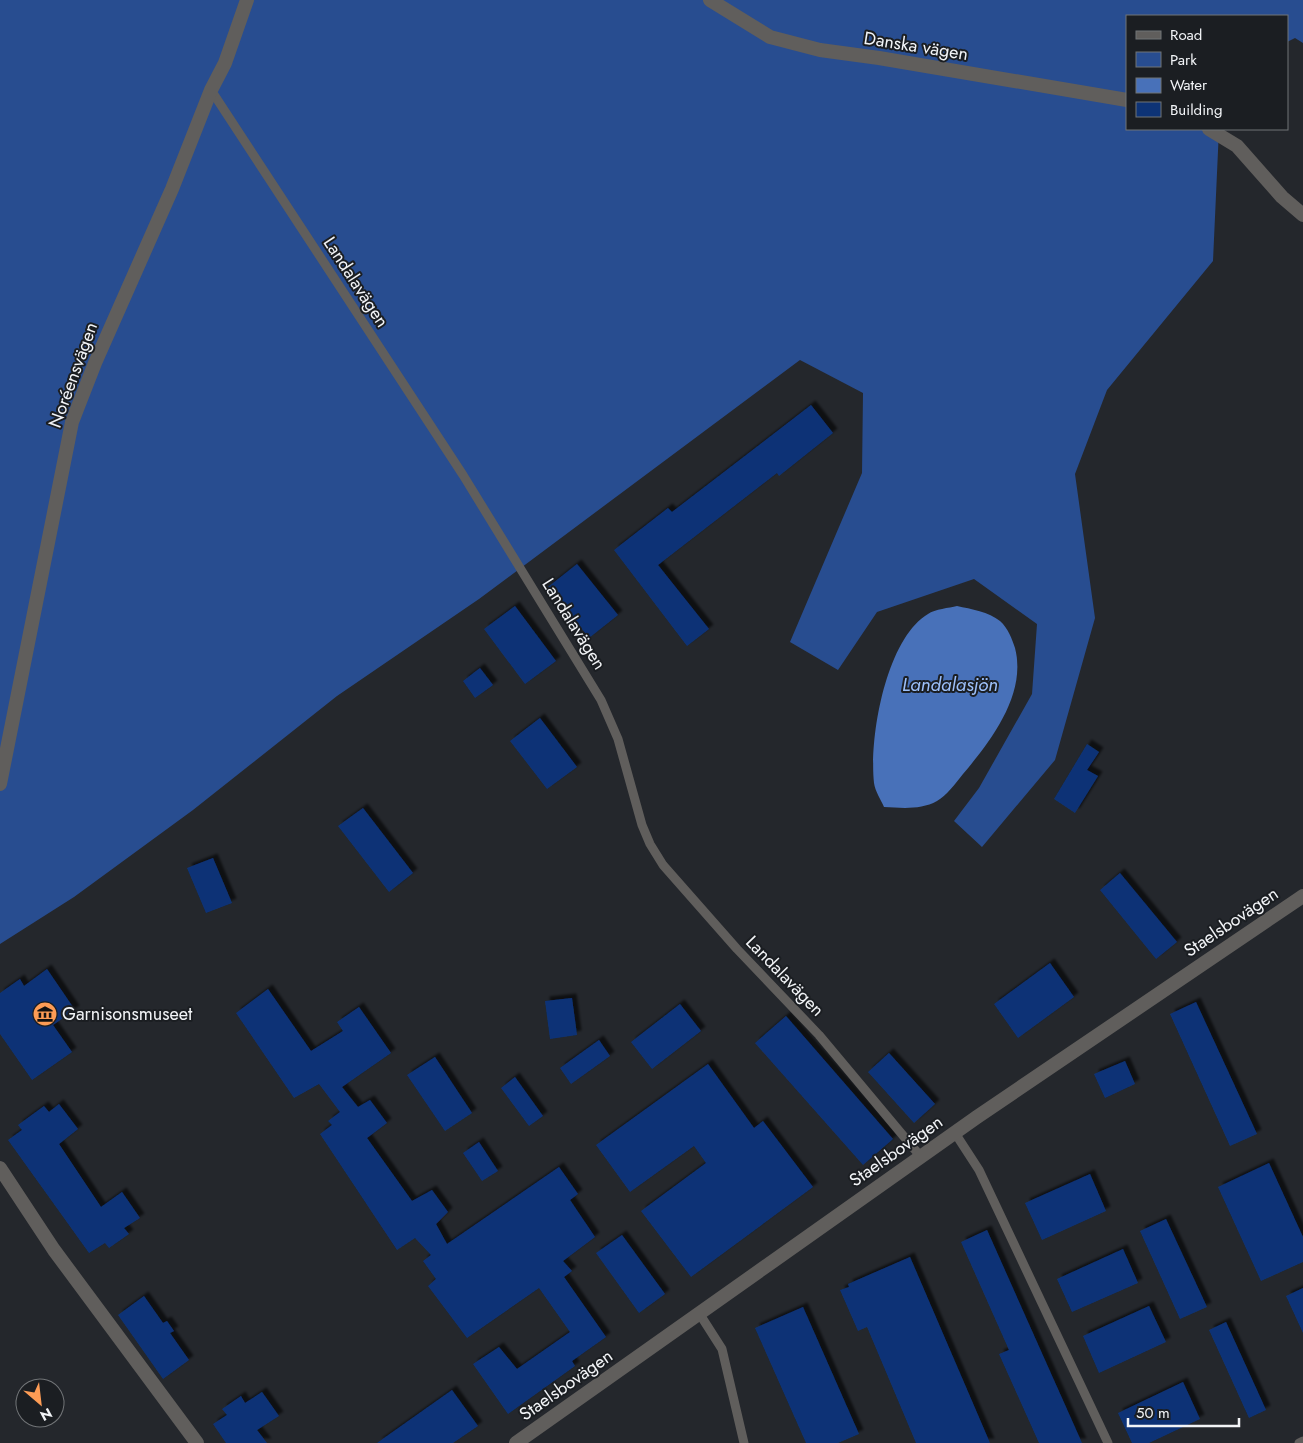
<svg xmlns="http://www.w3.org/2000/svg" width="1303" height="1443" font-family="Jost,sans-serif">
<style>
.green{fill:#284d90}
.water{fill:#4871b9}
.building{fill:#0d3376;filter:url(#shadow)}
.lines{fill:none;stroke-linecap:round;stroke-linejoin:round}
.service{stroke:#605e5c;stroke-width:9}
.minor{stroke:#605e5c;stroke-width:14}
.labels{text-anchor:middle;stroke-width:4;stroke-linejoin:round;paint-order:stroke}
.street-label{font-size:18px;fill:#f2f4f7;stroke:#1b1e22}
.poi-label{font-size:18px;fill:#f2f4f7;stroke:#1b1e22;text-anchor:start}
.water-label{font-size:19px;font-style:italic;fill:#9dc0fa;stroke:#1b1e22}
</style>
<defs>
<filter id="shadow"><feDropShadow dx="4.5" dy="-4.5" stdDeviation="1" flood-color="#0009"/></filter>
</defs>
<rect width="100%" height="100%" fill="#24272c"/>
<path class="green" d="M0,0h1303v43l-8,-5 -8,4v-26h-160v113h92l-6,132 -106,129 -32,84 20,144 -40,142 -73,87 -28,-26 25,-33 53,-94 5,-70 -63,-45 -97,33 -39,58 -48,-28 72,-169 1,-80 -63,-33 -321,239 -142,97 -144,114 -119,87 -74,47z"/>
<path class="water" d="M957,606c14,3 32,6 43,15 8,7 12,18 15,27 12,46 -24,93 -52,126 -7,9 -17,22 -26,27 -16,9 -35,7 -53,6 -3,-7 -9,-16 -10,-24 -5,-46 12,-144 54,-169 7,-5 21,-6 29,-8z"/>
<g class="building">
<path d="M811,405l22,28 -54,43 -2,-3 -119,92 51,64 -22,17 -73,-96 54,-42 4,4z"/>
<path d="M577,564l41,51 -29,23 -41,-51z"/>
<path d="M515,606l41,55 -31,23 -41,-55z"/>
<path d="M480,668l13,17 -18,13 -12,-17z"/>
<path d="M540,718l37,49 -30,22 -37,-48z"/>
<path d="M1087,744l12,8 -12,18 11,6 -23,37 -21,-14z"/>
<path d="M363,808l50,65 -24,19 -51,-66z"/>
<path d="M213,858l19,45 -26,10 -19,-45z"/>
<path d="M1120,873l57,69 -21,17 -56,-69z"/>
<path d="M1050,963l24,34 -56,41 -24,-34z"/>
<path d="M47,969l28,41 -22,15 19,27 -40,28 -32,-46v-41l20,-14 4,7z"/>
<path d="M268,989l43,62 32,-20 -6,-9 22,-15 32,46 -49,34 16,20 12,-7 17,23 -20,15 45,63 20,-11 16,22 -12,12 11,20 112,-77 19,27 -8,6 25,37 -32,24 9,10 -8,6 42,60 -34,24 3,5 -67,48 -35,-50 26,-17 18,22 53,-37 -31,-44 -72,50 -39,-52 8,-7 -13,-18 8,-6 -16,-17 -18,12 -77,-116 12,-9 -4,-4 12,-9 -21,-28 -25,14 -58,-85z"/>
<path d="M572,998l5,37 -27,4 -5,-38z"/>
<path d="M1196,1002l61,132 -27,12 -60,-132z"/>
<path d="M680,1004l21,27 -49,38 -21,-27z"/>
<path d="M786,1016l107,123 -30,26 -108,-122z"/>
<path d="M599,1040l11,16 -39,28 -11,-16z"/>
<path d="M889,1053l46,51 -21,19 -46,-51z"/>
<path d="M435,1057l37,56 -27,18 -38,-56z"/>
<path d="M1125,1061l10,23 -30,14 -11,-24z"/>
<path d="M708,1064l46,64 9,-7 50,66 -122,90 -50,-66 65,-48 -12,-17 -64,46 -34,-47z"/>
<path d="M515,1077l28,39 -14,10 -28,-38z"/>
<path d="M59,1104l19,25 -19,15 42,63 21,-15 18,26 -16,10 5,6 -20,14 -4,-5 -16,10 -81,-113 14,-10 -4,-5 26,-19 5,6z"/>
<path d="M479,1142l19,29 -16,10 -19,-28z"/>
<path d="M1269,1163l34,74v25l-42,19 -43,-94z"/>
<path d="M1090,1174l16,37 -64,29 -17,-37z"/>
<path d="M1166,1219l41,88 -27,12 -40,-88z"/>
<path d="M987,1230l45,101 50,112h-43l-40,-89 10,-4 -48,-108z"/>
<path d="M622,1235l43,59 -26,19 -43,-60z"/>
<path d="M1123,1249l15,34 -66,29 -15,-33z"/>
<path d="M910,1257l80,186h-74l-49,-116 -9,4 -18,-41 9,-3 -1,-3z"/>
<path d="M1303,1288v45l-17,-37z"/>
<path d="M144,1296l19,27 4,-2 7,10 -4,2 19,27 -26,19 -45,-64z"/>
<path d="M1149,1306l17,36 -67,31 -16,-37z"/>
<path d="M803,1307l56,127 -21,9h-32l-51,-115z"/>
<path d="M1226,1322l40,88 -17,8 -40,-88z"/>
<path d="M1183,1382l17,37 -51,24h-17l-14,-30z"/>
<path d="M452,1390l26,36 -25,17h-76z"/>
<path d="M262,1392l17,24 -22,14 10,13h-41l-13,-19 14,-9 -5,-6 19,-13 4,7z"/>
</g>
<g class="lines">
<g class="service">
<path d="M211,90l252,385 138,225 17,39 24,86 8,19 13,21 74,84 82,86 102,122"/>
<path d="M955,1133l24,37 129,273"/>
<path d="M699,1313l23,36 22,94"/>
<path d="M1299,1443l4,-2"/>
</g>
<g class="minor">
<path d="M710,0l60,37 50,13 59,8 248,42"/>
<path d="M1209,129l28,17 45,51 21,18"/>
<path d="M0,784l72,-362 23,-59 77,-174 39,-99 14,-27 22,-63"/>
<path d="M0,1168l54,82 143,193"/>
<path d="M516,1443l461,-326 326,-221"/>
</g>
</g>
<defs>
<symbol id="museum-disc" viewBox="-11 -11 22 22"><circle r="9.5" fill="#fd9c55" stroke="#1b1e22"/><path d="M0-6L6-3V-2H-6V-3ZM-5-1h2V3h-2ZM-1-1h2V3h-2ZM3-1h2V3H3ZM-6 4H6V6H-6Z" fill="#111"/></symbol>
</defs>
<g fill-rule="evenodd">
<use href="#museum-disc" x="31" y="1000" width="28" height="28"/>
</g>
<g class="labels">
<g class="street-label">
<text transform="translate(916 46) rotate(9)" y="6">Danska vägen</text>
<text transform="translate(356 282) rotate(57)" y="6">Landalavägen</text>
<text transform="translate(73 375) rotate(-70)" y="6">Noréensvägen</text>
<text transform="translate(574 624) rotate(58)" y="6">Landalavägen</text>
<text transform="translate(1231 922) rotate(-34)" y="6">Staelsbovägen</text>
<text transform="translate(785 976) rotate(46)" y="6">Landalavägen</text>
<text transform="translate(896 1151) rotate(-35)" y="6">Staelsbovägen</text>
<text transform="translate(566 1385) rotate(-35)" y="6">Staelsbovägen</text>
</g>
<g class="poi-label">
<text x="62" y="1020">Garnisonsmuseet</text>
</g>
<g class="water-label">
<text x="950" y="691">Landalasjön</text>
</g>
</g>
<rect x="1126" y="15" width="162" height="115" fill="#1b1e22" stroke="#717477"/>
<rect x="1136" y="31" width="25" height="8" fill="#605e5c" stroke="#717477"/>
<text x="1170" y="40" font-size="15" fill="#f2f4f7">Road</text>
<rect x="1136" y="52" width="25" height="15" fill="#284d90" stroke="#717477"/>
<text x="1170" y="65" font-size="15" fill="#f2f4f7">Park</text>
<rect x="1136" y="78" width="25" height="15" fill="#4871b9" stroke="#717477"/>
<text x="1170" y="90" font-size="15" fill="#f2f4f7">Water</text>
<rect x="1136" y="102" width="25" height="15" fill="#0d3376" stroke="#717477"/>
<text x="1170" y="115" font-size="15" fill="#f2f4f7">Building</text>
<g transform="translate(40 1403) rotate(152)"><circle r="24" fill="#1b1e22" stroke="#717477"/>
<path d="M0-4L9 19L0 12L-9 19Z" fill="#fd9c55"/>
<text y="-8" font-size="14" font-weight="bold" text-anchor="middle" fill="#f2f4f7">N</text>
</g>
<path d="M1128 1418v8h111v-8" fill="none" stroke="#f2f4f7" stroke-width="2.5"/>
<text x="1136" y="1418" font-size="15" fill="#f2f4f7" stroke="#1b1e22" stroke-width="4" paint-order="stroke">50 m</text>
</svg>
